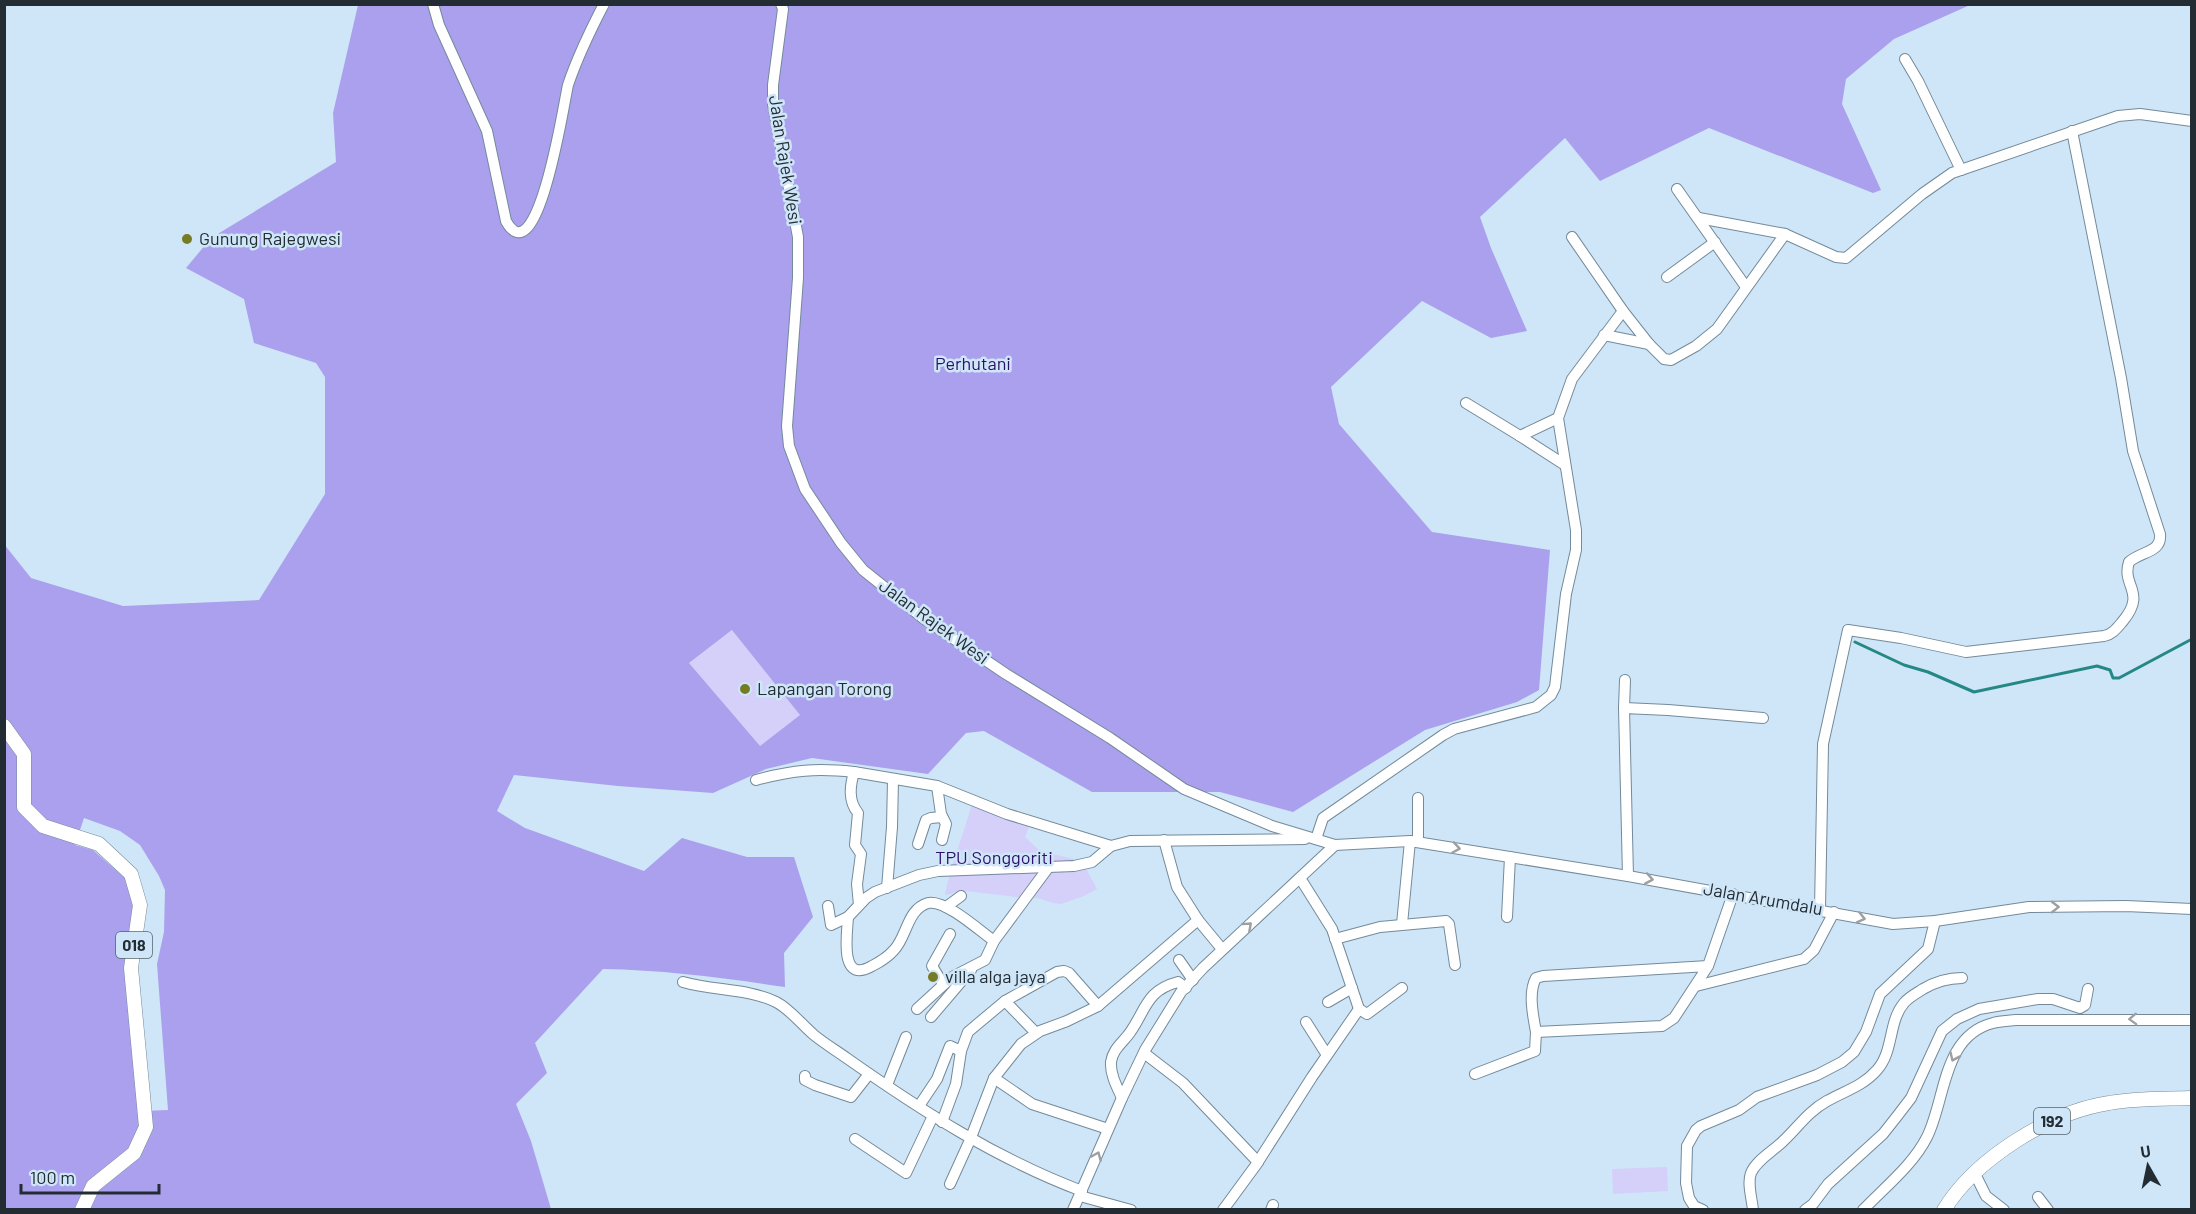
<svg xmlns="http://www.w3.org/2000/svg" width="2196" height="1214" font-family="Barlow,sans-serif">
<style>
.green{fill:#d4d0f9}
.forest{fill:#aba0ee;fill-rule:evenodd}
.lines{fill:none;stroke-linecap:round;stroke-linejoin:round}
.stream{stroke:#258885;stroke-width:3}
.minor-casing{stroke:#748a9a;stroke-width:12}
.major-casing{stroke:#748a9a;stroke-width:15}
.minor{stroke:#fff;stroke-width:10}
.major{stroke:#fff;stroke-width:14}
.oneway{stroke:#9ca0a3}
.poi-dot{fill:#767b25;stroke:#cee6f8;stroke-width:2}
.labels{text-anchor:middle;stroke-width:5;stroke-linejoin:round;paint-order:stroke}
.shield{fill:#cee6f8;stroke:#56646e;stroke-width:1.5}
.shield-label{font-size:16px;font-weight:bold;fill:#232c33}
.street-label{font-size:18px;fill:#232c33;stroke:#cee6f8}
.poi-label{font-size:18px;fill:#232c33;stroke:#cee6f8;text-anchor:start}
.park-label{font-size:18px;fill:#2e0f69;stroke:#cee6f8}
</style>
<rect width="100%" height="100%" fill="#cee6f8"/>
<g class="green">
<path d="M733,630l67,85 -40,32 -71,-84z"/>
<path d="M972,803l58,21 -5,13 15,14 42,10 15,28 -13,7 -23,8 -8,-1 -15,-5h-13l-59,-7 -21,4c6,-32 19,-61 27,-92z"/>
<path d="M1667,1167l1,24 -55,3 -1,-25z"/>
</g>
<path class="forest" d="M358,5h1612l-76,34 -48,40 -4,25 39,86 -8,3 -164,-65 -109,53 -35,-43 -85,79 11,31 36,83 -36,7 -69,-37 -91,86 8,37 93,108 118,18 -11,140 -22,12 -92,28 -132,82 -73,-20h-128l-108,-61 -18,2 -38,41 -116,-16 -46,11 -53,24 -95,-7 -104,-11 -17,36 28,17 119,43 38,-33 65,19h47l19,60 -29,36 1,34c-61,-9 -120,-17 -182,-18l-68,74 12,30 -31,31 15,37 20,68h-546l-1,-665 27,34 92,28 136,-6 66,-106v-117l-9,-14 -62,-20 -10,-44 -58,-31 25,-30 125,-76 -3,-49zM732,630l68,85 -40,31 -71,-83zM84,818l36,13 20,14 19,31 6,14 -1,42 -7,32 11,146 -27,1 -11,-79 -6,-65 9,-59 -6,-28 -34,-30 -18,-5z"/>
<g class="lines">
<path class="stream" d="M1855,642l49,23 24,7 46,20 123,-26 13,4 3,8h6l73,-39"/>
<defs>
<g id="minor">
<path d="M433,4l6,21 48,106 19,90c32,58 59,-125 62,-136 9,-27 23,-56 36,-81"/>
<path d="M781,4l2,5 -10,76v19l25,133v41l-11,148 2,20 16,43 36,54 22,27 60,48 83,56 104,64 74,51 88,37 63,19 75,-4 218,35 265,48 42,-3 94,-14 97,-1 66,3"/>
<path d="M1905,59l13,22 43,89"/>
<path d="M1677,189l69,98"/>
<path d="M1699,218l86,16"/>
<path d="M1572,237l51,74 26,33 15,15 7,1 25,-14 21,-17 68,-95 51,23 10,1 76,-64 30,-21 166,-57 22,-2 52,7"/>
<path d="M1667,277l48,-35"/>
<path d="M1604,335l45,9"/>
<path d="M1466,403l54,33"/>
<path d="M1558,418l-38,18 45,29"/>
<path d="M1624,708l1,-28"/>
<path d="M756,780c37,-10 60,-12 98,-8"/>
<path d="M937,786l4,28 5,10 -4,16"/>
<path d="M1418,798v44"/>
<path d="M1316,839l7,-21 120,-83 11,-6 82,-22 15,-12 4,-8 11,-93 10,-44v-20l-18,-112 14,-39 51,-68"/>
<path d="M1164,840l13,47 21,33 24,29"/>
<path d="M918,844l8,-24 5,-2 11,-1"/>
<path d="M1628,876l-4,-168 44,2 95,8"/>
<path d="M887,888l5,-61 1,-47"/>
<path d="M859,905l-2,-21 4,-30 -6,-9 3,-32c-10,-12 -8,-27 -4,-41l83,14 70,28 104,32 19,-5 175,-2"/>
<path d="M828,906l3,19 17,-8"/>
<path d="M946,907l15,-11"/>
<path d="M1820,909l3,-165 25,-114 53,8 65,14 138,-16c9,-2 13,-8 19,-15 24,-29 -2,-35 6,-59 12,-11 33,-9 31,-28l-27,-83 -12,-73 -49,-247"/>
<path d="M1507,917l3,-60"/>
<path d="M1402,924l8,-83"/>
<path d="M1335,939l45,-12 66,-6 3,3 6,41"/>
<path d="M994,941c-14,-10 -49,-42 -66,-38 -21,6 -21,34 -34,47 -6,7 -14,12 -22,16 -33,19 -25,-31 -24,-49l18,-19 9,-6 44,-17 19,-4 136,-5 18,-4 19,-16"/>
<path d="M1179,960l14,20"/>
<path d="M1708,966l-34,52 -12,8 -126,6c-3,-16 -8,-40 0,-54l7,-2 165,-10 25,-72"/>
<path d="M683,982c31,9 64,6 93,20 14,7 26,23 38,33 11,9 23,16 34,24 74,52 149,100 234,132"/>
<path d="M943,984l-11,-18 18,-32"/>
<path d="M1696,986l108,-27 10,-9 20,-38"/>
<path d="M1005,1001l31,32"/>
<path d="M1328,1002l24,-14"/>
<path d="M917,1009l35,-32 33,-17 9,-19 54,-73"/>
<path d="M1359,1009l8,5 35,-26"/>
<path d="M931,1017l40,-47"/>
<path d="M1306,1022l21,33"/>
<path d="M1144,1053l39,30 75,79"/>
<path d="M1475,1074l60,-23 1,-19"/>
<path d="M805,1076v4l10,5 36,12 18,-23"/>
<path d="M994,1078l38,26 76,25"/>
<path d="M887,1085l19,-48"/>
<path d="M1122,1098c-5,-11 -12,-24 -11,-36 2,-14 13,-20 20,-31 15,-22 16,-41 47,-49l8,6"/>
<path d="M919,1106l18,-27 13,-33 11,5"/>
<path d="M942,1122l14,-38 5,-33 7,-19 37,-31 52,-29 7,-1 5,2 29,33"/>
<path d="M855,1139l51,34 27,-57"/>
<path d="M1974,1172l12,24 18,14"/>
<path d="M950,1184l20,-44 24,-62 27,-34 19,-13 27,-10 31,-15 100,-86"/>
<path d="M1080,1196l51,14"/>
<path d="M2038,1197l10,13"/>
<path d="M1073,1210l49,-112 23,-48 36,-58 22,-24 132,-123"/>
<path d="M1223,1210l33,-45 56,-88 47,-68 -27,-80 -32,-51"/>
<path d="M1271,1210l2,-5"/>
<path d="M1703,1210l-9,-4 -5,-8 -3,-15 1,-37 9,-16 5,-4 38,-16 18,-13 60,-22 25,-13 12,-10 12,-20 14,-38 48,-45 7,-28"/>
<path d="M1753,1210c-1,-11 -6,-27 -2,-37 5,-12 19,-20 29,-29 16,-14 27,-32 47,-43 18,-10 36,-15 50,-31 17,-19 11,-48 27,-67 5,-6 13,-10 19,-14 12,-7 25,-11 39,-11"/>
<path d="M1805,1210l8,-6 15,-20 55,-50 15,-19 13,-17 31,-67 15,-12 22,-10 59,-10h15l27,9 5,-3 3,-16"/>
<path d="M1863,1210c22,-23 50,-45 64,-73 19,-38 15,-101 66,-114 7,-2 15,-2 23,-3h176"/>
</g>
<g id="major">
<path d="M4,726l20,28v53l19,19 56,18 32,30 9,31 -9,63 15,159 -12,26 -41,33 -11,24"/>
<path d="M1944,1210c31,-51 106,-98 165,-107 27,-5 55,-4 83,-5"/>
</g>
</defs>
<use href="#minor" class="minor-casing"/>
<use href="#major" class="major-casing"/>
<use href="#minor" class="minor"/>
<use href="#major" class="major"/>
</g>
<defs><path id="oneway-chevron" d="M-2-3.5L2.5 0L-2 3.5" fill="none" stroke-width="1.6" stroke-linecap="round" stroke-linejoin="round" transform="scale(1.5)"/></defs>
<g class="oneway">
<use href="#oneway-chevron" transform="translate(1456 848) rotate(9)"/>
<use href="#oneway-chevron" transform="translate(1649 879) rotate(10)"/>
<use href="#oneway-chevron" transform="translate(2055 907) rotate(-1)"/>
<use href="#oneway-chevron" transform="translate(1861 918) rotate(13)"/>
<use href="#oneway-chevron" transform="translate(1248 926) rotate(-42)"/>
<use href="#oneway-chevron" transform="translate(2133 1019) rotate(178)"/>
<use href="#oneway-chevron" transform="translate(1954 1057) rotate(114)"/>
<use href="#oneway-chevron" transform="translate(1097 1156) rotate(-67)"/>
</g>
<g class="poi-dot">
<circle cx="187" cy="239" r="6"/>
<circle cx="745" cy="689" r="6"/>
<circle cx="933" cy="977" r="6"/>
</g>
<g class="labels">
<g class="shield">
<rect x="116" y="932" width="36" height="26" rx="4.5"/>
<rect x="2034" y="1108" width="36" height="26" rx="4.5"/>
</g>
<g class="shield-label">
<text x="134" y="951">018</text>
<text x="2052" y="1127">192</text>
</g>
<g class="street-label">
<text transform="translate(785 160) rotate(81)" y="6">Jalan Rajek Wesi</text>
<text transform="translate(934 622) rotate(36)" y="6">Jalan Rajek Wesi</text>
<text transform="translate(1763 899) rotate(10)" y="6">Jalan Arumdalu</text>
</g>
<g class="poi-label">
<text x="199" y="245">Gunung Rajegwesi</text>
<text x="757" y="695">Lapangan Torong</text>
<text x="945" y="983">villa alga jaya</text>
</g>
<g class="park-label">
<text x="973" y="370">Perhutani</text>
<text x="994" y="864">TPU Songgoriti</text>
</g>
</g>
<rect width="2196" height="1214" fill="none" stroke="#232c33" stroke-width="12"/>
<g transform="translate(2148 1166) rotate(351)" stroke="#cee6f8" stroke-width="4.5" paint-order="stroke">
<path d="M0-4.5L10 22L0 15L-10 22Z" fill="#232c33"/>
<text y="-9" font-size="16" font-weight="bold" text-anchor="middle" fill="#232c33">U</text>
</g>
<path d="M21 1184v9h138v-9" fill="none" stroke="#232c33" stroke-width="3"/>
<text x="30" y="1184" font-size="18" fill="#232c33" stroke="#cee6f8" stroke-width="4.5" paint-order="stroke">100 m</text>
</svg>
